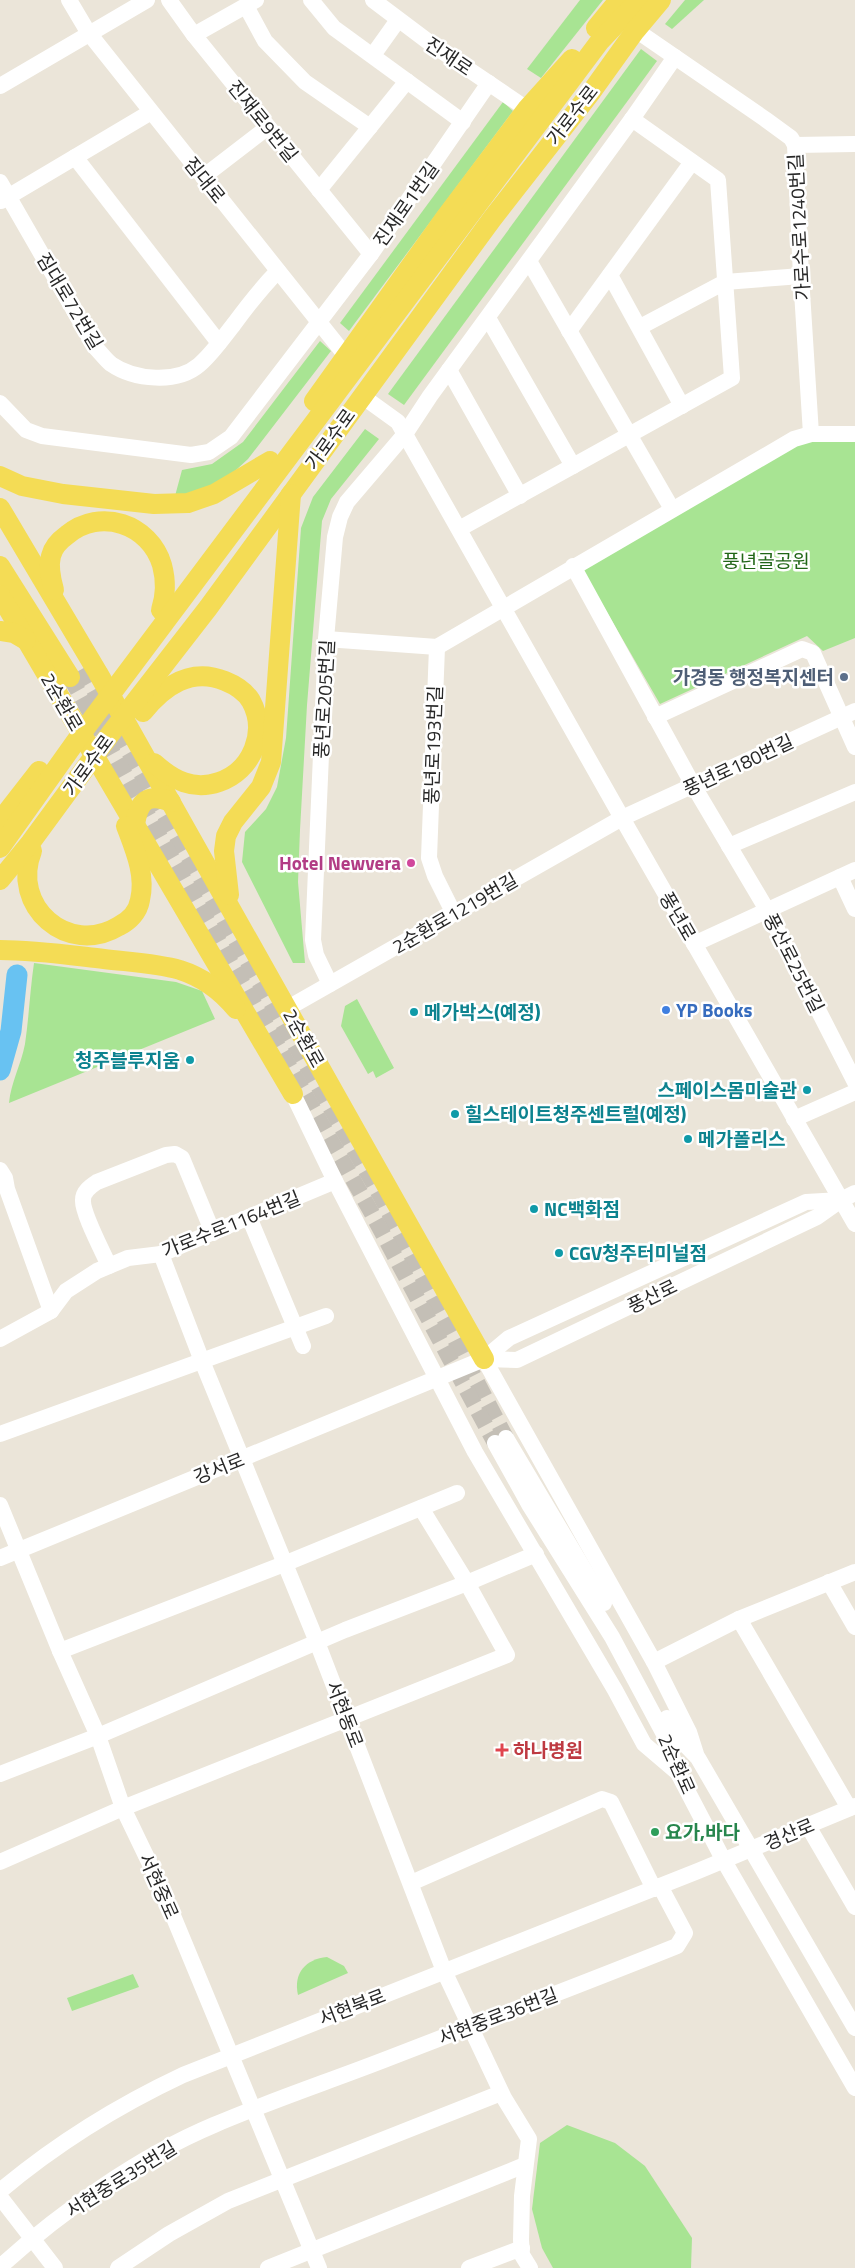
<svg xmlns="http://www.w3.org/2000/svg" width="855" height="2268" font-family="'Titillium Web','Noto Sans KR',sans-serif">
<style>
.green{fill:#a8e493}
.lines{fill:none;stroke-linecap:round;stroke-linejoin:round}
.river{stroke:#68c2f2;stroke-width:21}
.minor-tunnel{stroke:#c4bfb6;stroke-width:16;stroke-dasharray:16 8;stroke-linecap:butt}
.minor{stroke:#fff;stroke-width:16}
.major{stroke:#f4dc55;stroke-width:20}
.service-dot{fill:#5c6f8a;stroke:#fff;stroke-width:2}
.hotel-dot{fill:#d1479c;stroke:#fff;stroke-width:2}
.shop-dot{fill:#3f7fe0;stroke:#fff;stroke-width:2}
.culture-dot{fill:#0f9aa8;stroke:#fff;stroke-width:2}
.health-dot{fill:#e0444e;stroke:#fff;stroke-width:2}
.leisure-dot{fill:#2e9e5b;stroke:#fff;stroke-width:2}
.labels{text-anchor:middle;stroke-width:5;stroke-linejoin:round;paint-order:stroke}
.street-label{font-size:19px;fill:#282828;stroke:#fff}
.park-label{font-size:19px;fill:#216617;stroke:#fff}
.service-label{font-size:19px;font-weight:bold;fill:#4e5e75;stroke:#fff;text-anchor:end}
.hotel-label{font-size:19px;font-weight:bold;fill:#b23c85;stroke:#fff;text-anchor:end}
.shop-label{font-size:19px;font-weight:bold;fill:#366cbe;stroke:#fff;text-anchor:start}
.culture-label{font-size:19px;font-weight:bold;fill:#0d838f;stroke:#fff;text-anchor:start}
.health-label{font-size:19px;font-weight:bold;fill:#be3a42;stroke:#fff;text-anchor:start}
.leisure-label{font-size:19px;font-weight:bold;fill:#27864d;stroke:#fff;text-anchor:start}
</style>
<rect width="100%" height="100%" fill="#ebe5d9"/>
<g class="green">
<path d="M580,0h23l-62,78 -14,-9z"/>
<path d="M685,0h19l-32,29 -7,-5z"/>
<path d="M641,49l16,12 -253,344 -16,-11z"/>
<path d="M503,102l10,9 -164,220 -9,-8z"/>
<path d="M320,341l11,10 -83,108 -25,23 -24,10 -24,4 7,-26 30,-6 31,-22z"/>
<path d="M365,429l14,10 -48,60 -9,22 -15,184 -7,125 -2,52 7,81h-12l-51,-101 3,-30 21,-23 11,-22 9,-49 15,-210 12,-31z"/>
<path d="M813,441h42v197l-32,13 -16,-15 -147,68 -78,-135 213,-123z"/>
<path d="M34,963l142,19 26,9 13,28 -206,84c2,-21 12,-38 16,-59 4,-27 5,-54 9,-81z"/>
<path d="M357,999l37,69 -18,10 -3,-7 -5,3 -27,-48 4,-20z"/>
<path d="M327,1957l17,9 4,7 -50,22c-5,-22 8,-36 29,-38z"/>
<path d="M133,1974l6,13 -67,24 -5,-13z"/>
<path d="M567,2125l48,18 30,23 47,72 -1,30h-138l-11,-20 -10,-39 8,-66z"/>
</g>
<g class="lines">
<path class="river" d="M0,1070l11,-39 6,-56"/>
<g class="minor-tunnel">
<path d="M82,669l299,528 125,241"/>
<path d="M70,677l299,531 126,235"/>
</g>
<g class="minor">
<path d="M69,0l19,32 258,324"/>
<path d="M169,0l25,35 177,219"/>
<path d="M311,0l23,28 129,94"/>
<path d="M373,0l61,46 93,63"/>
<path d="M246,6l19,35 40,41 65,45"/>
<path d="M627,24l138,95 26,19 4,7 6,131 10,158"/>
<path d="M194,35l62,-35"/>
<path d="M373,55l25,-35"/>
<path d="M0,86l147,-86"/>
<path d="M795,145l60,-1"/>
<path d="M75,157l144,186"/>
<path d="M203,177l65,-50"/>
<path d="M0,182l95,165c5,5 10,12 16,17 23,16 66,20 88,1 13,-11 24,-27 35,-41 14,-19 28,-37 44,-53"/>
<path d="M319,190l88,-109"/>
<path d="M1,201l150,-89"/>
<path d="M529,261l143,248"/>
<path d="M610,275l72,131"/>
<path d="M488,318l85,148"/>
<path d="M640,327l85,-45 76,-6"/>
<path d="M569,331l123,-169"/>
<path d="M449,370l71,126"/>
<path d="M362,396l36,26 224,396 233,406"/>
<path d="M0,403l26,27 16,6 149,19 18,-3 22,-15 140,-183 118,-171"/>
<path d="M459,529l273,-151 -14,-198 -86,-61"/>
<path d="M573,566l120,219 74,125 88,172"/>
<path d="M326,639l111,8"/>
<path d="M437,647l357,-208 17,-5h44"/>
<path d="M437,647l-8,211 6,18 19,38"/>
<path d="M655,717l147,-68 11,4 42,94"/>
<path d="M729,846l126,-54"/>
<path d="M840,877l15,32"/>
<path d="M694,944l161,-74"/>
<path d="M330,984l-14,-29 -3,-15 13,-301 9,-102 5,-20 7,-15 58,-68 25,-38 202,-277 43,-62"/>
<path d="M288,1008l334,-190 233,-107"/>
<path d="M293,1094l42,87 140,271 140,238 29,54 34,29"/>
<path d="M794,1119l61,-27"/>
<path d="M0,1170l5,8 2,11 44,122"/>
<path d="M249,1217l54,129"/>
<path d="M161,1254l41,107 115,281 127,329 60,127 25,41 -7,57 -1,44 1,15 8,13"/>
<path d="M109,1266c-6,-14 -27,-53 -26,-66 0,-9 8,-14 14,-18l69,-27 9,-1 7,4 31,75"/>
<path d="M0,1339l51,-28 15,-20 31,-20 31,-13 33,-4 174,-73"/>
<path d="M484,1359l170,303 35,70 7,22"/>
<path d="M484,1359l33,1 300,-143 24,-17 14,-7"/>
<path d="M0,1434l326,-118"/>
<path d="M506,1438l98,165"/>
<path d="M495,1443l35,63 82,131 54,101 12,35 46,88 131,227"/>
<path d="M0,1505l60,146 38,85 25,72 39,81 157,379"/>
<path d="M0,1558l484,-199 25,-21 297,-136 35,-2"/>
<path d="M829,1582l26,45"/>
<path d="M739,1619l110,189"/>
<path d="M60,1651l224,-87 173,-71"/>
<path d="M654,1662l85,-43 116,-47"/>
<path d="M667,1718l7,15 24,25 157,270"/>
<path d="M0,1774l98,-38 247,-106 122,-47 69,-29"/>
<path d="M808,1826l47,81"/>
<path d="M0,1862l123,-54 384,-153 -40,-72 -46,-75"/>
<path d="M411,1883l191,-84 9,3 43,87"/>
<path d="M0,2191c56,-47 117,-85 183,-116l515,-204 157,-65"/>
<path d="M0,2197l55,71"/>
<path d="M0,2267c59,-54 140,-111 214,-142 56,-24 113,-43 170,-65 98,-38 196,-75 293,-114l8,-13 -25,-47"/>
<path d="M118,2268l51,-34 59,-33 273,-108"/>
<path d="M268,2268l257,-103"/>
<path d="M469,2268l53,-20"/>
</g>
<g class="major">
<path d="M596,28l23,-28"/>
<path d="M314,401l131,-183 82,-109 45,-50"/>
<path d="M0,476l22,10 41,8 91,10 34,-1 26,-9 56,-33"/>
<path d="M0,508l98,165 386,686"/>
<path d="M0,566l70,111"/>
<path d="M54,590c-3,-11 -6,-23 -3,-34 2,-9 9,-16 16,-21 33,-28 83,-11 95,30 4,15 4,30 -1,45"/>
<path d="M0,595l293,499"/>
<path d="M0,631l14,2 12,7"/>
<path d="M143,712c21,-26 48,-45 82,-31 10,4 20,10 26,20 17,31 1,70 -32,81 -26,9 -46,-2 -65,-19"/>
<path d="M0,821l39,-50"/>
<path d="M135,824c4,-24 13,-31 36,-22"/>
<path d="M0,848l81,-114 519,-693 39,-41"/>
<path d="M32,851c-22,55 36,106 87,75 10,-5 19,-14 21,-26 6,-25 -5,-50 -14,-74"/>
<path d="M0,880l31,-38 80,-109 97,-125 284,-389 100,-128 43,-60 26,-31"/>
<path d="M229,895l-5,-44 2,-15 7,-14 28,-35 10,-25 20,-268"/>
<path d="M0,950c35,0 69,5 104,9 24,3 52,4 76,11 22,7 42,22 56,39"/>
</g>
</g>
<circle class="service-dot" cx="844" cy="677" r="5"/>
<circle class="hotel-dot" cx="411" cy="863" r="5"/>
<circle class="shop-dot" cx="666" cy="1010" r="5"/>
<g class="culture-dot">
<circle cx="414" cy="1012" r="5"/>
<circle cx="190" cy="1060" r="5"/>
<circle cx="807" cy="1090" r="5"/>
<circle cx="455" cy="1114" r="5"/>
<circle cx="688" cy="1139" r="5"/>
<circle cx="534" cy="1209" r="5"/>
<circle cx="559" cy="1253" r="5"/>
</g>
<path class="health-dot" d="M499.5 1742.5h5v5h5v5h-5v5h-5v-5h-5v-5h5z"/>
<circle class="leisure-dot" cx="655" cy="1832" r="5"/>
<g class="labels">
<g class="street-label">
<text transform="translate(449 56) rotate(34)" y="7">진재로</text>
<text transform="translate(572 115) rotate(-52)" y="7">가로수로</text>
<text transform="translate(263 121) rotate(51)" y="7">진재로9번길</text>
<text transform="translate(205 180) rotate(51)" y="7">짐대로</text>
<text transform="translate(406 204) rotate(-55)" y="7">진재로1번길</text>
<text transform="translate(799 227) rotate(-93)" y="7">가로수로1240번길</text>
<text transform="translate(70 301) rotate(59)" y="7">짐대로72번길</text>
<text transform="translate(330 439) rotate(-54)" y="7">가로수로</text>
<text transform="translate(324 699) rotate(-87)" y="7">풍년로205번길</text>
<text transform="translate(62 702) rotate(60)" y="7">2순환로</text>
<text transform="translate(433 745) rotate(-88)" y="7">풍년로193번길</text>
<text transform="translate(88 765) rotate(-54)" y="7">가로수로</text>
<text transform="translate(738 765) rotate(-25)" y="7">풍년로180번길</text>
<text transform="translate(455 913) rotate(-30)" y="7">2순환로1219번길</text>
<text transform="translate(678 916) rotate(60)" y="7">풍년로</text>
<text transform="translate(794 963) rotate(63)" y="7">풍산로25번길</text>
<text transform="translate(304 1038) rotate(61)" y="7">2순환로</text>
<text transform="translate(231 1224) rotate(-22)" y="7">가로수로1164번길</text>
<text transform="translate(652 1296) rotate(-26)" y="7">풍산로</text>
<text transform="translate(219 1468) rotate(-22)" y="7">강서로</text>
<text transform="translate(345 1714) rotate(69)" y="7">서현동로</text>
<text transform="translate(677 1764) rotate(66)" y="7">2순환로</text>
<text transform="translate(789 1834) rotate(-23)" y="7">경산로</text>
<text transform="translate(159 1886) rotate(66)" y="7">서현중로</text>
<text transform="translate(352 2007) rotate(-21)" y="7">서현북로</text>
<text transform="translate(498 2016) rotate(-21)" y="7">서현중로36번길</text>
<text transform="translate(121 2179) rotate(-32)" y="7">서현중로35번길</text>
</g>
<g class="park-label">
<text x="766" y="568">풍년골공원</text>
</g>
<g class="service-label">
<text x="834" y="684">가경동 행정복지센터</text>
</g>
<g class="hotel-label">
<text x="401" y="870">Hotel Newvera</text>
</g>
<g class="shop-label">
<text x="676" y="1017">YP Books</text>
</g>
<g class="culture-label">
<text x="424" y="1019">메가박스(예정)</text>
<text x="180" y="1067" text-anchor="end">청주블루지움</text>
<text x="797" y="1097" text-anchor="end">스페이스몸미술관</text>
<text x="465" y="1121">힐스테이트청주센트럴(예정)</text>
<text x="698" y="1146">메가폴리스</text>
<text x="544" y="1216">NC백화점</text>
<text x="569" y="1260">CGV청주터미널점</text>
</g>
<g class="health-label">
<text x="513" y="1757">하나병원</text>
</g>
<g class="leisure-label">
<text x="665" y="1839">요가,바다</text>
</g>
</g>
</svg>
